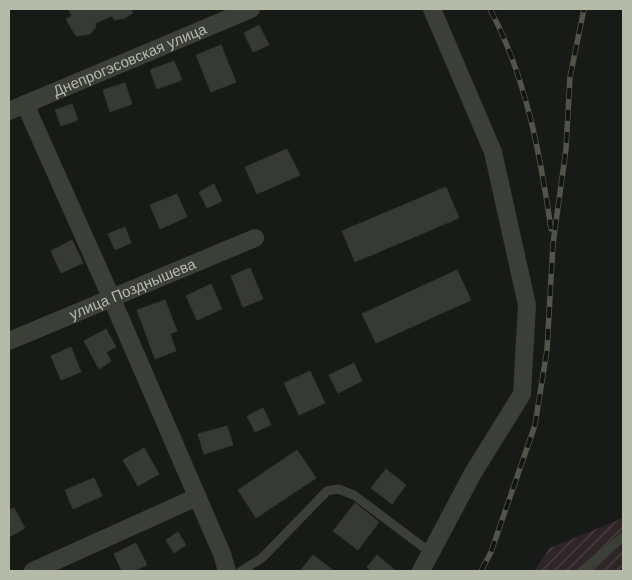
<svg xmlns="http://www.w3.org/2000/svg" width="632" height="580" font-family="Helvetica,sans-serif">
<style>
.garden{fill:url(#garden-furrows)}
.building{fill:#373934;stroke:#333631}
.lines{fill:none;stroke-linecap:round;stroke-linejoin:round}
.service{stroke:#3c3f38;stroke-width:9}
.minor{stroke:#3c3f38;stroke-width:18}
.rail-casing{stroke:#51544b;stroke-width:5.5}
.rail{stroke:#131512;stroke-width:4;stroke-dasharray:11;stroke-linecap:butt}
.labels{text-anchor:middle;stroke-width:4.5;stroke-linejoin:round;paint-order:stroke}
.street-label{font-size:15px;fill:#b5baa9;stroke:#131512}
</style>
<defs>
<pattern id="garden-furrows" width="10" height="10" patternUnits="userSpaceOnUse" patternTransform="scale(1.25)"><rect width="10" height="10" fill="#2f2528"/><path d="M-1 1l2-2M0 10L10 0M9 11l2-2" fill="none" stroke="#4b4344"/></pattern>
</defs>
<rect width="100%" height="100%" fill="#181a17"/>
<path class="garden" d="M623,518v53h-89l16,-23z"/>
<g class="building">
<path d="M68,9h63l2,4 -8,5 -11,2 -2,-4 -17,7 1,4 -6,7 -14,2 -10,-17 6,-3z"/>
<path d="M259,25l10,20 -16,7 -9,-19z"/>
<path d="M221,45l15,37 -25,10 -15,-37z"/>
<path d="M174,61l8,19 -25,9 -7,-19z"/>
<path d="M125,83l7,21 -22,8 -7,-22z"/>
<path d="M72,104l6,16 -17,6 -6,-16z"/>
<path d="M287,149l13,26 -43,19 -12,-27z"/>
<path d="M214,184l8,17 -15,7 -8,-16z"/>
<path d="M446,187l13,31 -104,44 -13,-31z"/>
<path d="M177,194l10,23 -27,12 -10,-24z"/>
<path d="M125,227l6,16 -16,7 -7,-16z"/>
<path d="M72,240l11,23 -22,10 -10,-22z"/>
<path d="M250,268l13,31 -20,8 -12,-31z"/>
<path d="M457,270l14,30 -95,43 -14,-29z"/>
<path d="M211,284l11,25 -25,11 -11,-24z"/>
<path d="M165,300l12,31 -7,3 6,17 -21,8 -18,-49z"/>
<path d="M106,329l10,18 -10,5 5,9 -12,8 -15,-28z"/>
<path d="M71,347l10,25 -20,8 -10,-24z"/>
<path d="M354,363l8,18 -24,12 -9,-18z"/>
<path d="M310,371l15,32 -26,12 -15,-32z"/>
<path d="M263,408l8,17 -16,7 -8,-16z"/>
<path d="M227,426l6,19 -29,9 -6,-20z"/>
<path d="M144,448l15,26 -21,12 -15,-26z"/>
<path d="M297,450l19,28 -60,40 -18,-28z"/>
<path d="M386,469l20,16 -14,19 -21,-16z"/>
<path d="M94,478l8,18 -29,13 -8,-19z"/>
<path d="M355,503l24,19 -21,28 -25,-19z"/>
<path d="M14,508l11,20 -16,9v-27z"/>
<path d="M178,532l8,13 -12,8 -8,-13z"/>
<path d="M136,543l11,22 -13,6h-12l-8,-17z"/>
<path d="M313,555l21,16h-34z"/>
<path d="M377,555l18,15 -1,1h-23l-4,-4z"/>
</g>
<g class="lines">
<g class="service">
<path d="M241,571l21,-13 65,-67 11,-2 16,6 77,58"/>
<path d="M582,571l41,-34"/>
</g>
<g class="minor">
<path d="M25,104l86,193 111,257 5,17"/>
<path id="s1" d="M9,111l242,-102"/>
<path id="s2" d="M9,341l246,-103"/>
<path d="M33,571l164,-74"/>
<path d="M421,571l52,-98 49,-79 5,-89 -34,-153 -61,-143"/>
</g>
<defs>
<g id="rail">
<path d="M490,9c36,68 50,144 61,220"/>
<path d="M481,571l10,-19 44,-127 12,-75 6,-106 13,-95 4,-72 14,-68"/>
</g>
</defs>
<use href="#rail" class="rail-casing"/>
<use href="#rail" class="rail"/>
</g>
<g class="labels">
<g class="street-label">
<text dy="5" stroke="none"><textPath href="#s1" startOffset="131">Днепрогэсовская улица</textPath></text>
<text dy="5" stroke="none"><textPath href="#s2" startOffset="134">улица Позднышева</textPath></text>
</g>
</g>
<rect width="632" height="580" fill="none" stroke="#b5baa9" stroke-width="20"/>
</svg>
